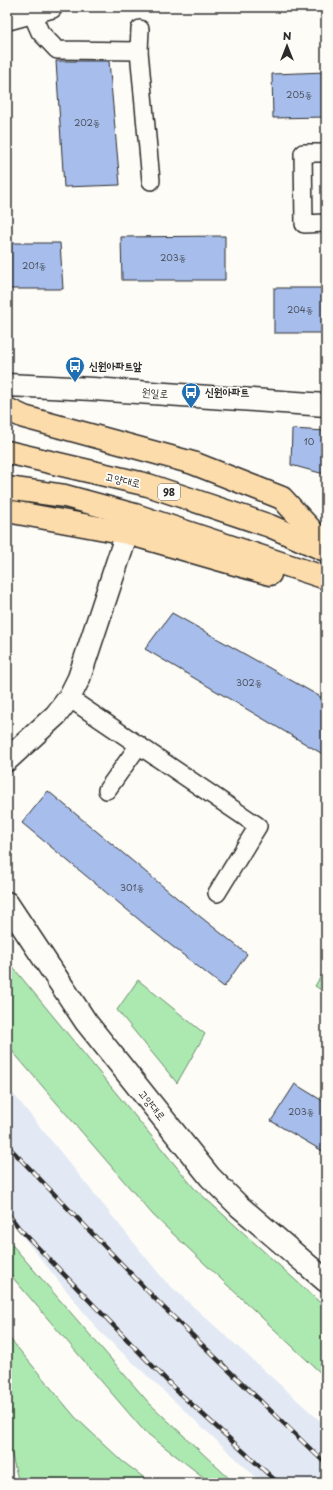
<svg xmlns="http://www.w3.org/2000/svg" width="333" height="1490" font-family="'Playpen Sans','Poor Story',sans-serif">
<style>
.built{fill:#e3e9f4}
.green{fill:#ace9b0;stroke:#6c8a6e}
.building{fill:#a7beec;stroke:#2b2b2b}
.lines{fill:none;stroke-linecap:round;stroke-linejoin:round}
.service-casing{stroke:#2b2b2b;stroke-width:20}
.minor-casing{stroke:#2b2b2b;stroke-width:25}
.tertiary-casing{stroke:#2b2b2b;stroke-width:25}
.primary-casing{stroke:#2b2b2b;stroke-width:25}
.service{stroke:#fdfcf7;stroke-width:17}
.minor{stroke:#fdfcf7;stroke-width:22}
.tertiary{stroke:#fdfcf7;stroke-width:22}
.primary{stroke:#fddcac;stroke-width:22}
.rail-casing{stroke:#2b2b2b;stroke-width:4.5}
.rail{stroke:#fdfcf7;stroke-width:3;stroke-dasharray:9;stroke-linecap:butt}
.labels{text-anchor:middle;stroke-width:3.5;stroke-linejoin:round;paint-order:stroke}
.number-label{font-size:9px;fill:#4a505b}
.shield{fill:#fdfcf7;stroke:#6a6a68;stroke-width:1}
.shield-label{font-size:10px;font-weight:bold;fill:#2b2b2b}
.poi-label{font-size:11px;font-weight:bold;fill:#2b2b2b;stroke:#fdfcf7;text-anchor:start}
.street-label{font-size:11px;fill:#2b2b2b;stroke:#fdfcf7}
</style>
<rect width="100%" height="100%" fill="#fdfcf7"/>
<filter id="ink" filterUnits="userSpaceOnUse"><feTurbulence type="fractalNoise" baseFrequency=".025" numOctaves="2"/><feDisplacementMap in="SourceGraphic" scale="8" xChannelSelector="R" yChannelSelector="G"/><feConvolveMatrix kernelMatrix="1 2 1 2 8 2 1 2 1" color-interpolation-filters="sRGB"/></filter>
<g filter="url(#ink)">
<path class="built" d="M7,1086l158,195 161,145v57h-64l-163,-152 -92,-114z"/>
<g class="green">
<path d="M7,960l187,228 132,120v70l-173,-163 -146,-170z"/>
<path d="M326,968v25l-11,-7z"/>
<path d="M138,980l67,54 -28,49 -60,-73z"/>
<path d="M7,1239l142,164 85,80h-23l-67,-52 -137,-160z"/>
<path d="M7,1335l68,82 47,44 29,22h-132l-12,-46z"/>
</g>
<g class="building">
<path d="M56,61h53l11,124 -56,2z"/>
<path d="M326,72v45l-53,1 -1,-44z"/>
<path d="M225,236v44h-103l-1,-43z"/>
<path d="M7,243h53l3,46h-56z"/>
<rect x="274" y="288" width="52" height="45"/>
<path d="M292,429l34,2v21l-2,22 -33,-9z"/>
<path d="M172,613l154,87v56l-181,-107z"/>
<path d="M48,791l129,107 70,56 -23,33 -70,-55 -132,-109z"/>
<path d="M295,1084l31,19v50l-55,-32z"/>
</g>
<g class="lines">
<defs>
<g id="service">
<path d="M29,7l11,25 17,18 82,1"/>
<path d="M140,29l-1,22 12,130"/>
<path d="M326,153h-23l1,71 22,-1"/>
<path d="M69,698l189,128 -41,67"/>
<path d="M107,790l32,-45"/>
</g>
<g id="minor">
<path d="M7,19l44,-12"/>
<path d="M7,760l49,-45 13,-17 10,-20 48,-145"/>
<path d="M7,903l79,119 124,155 29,29 87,75"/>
</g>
<path id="tertiary" d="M7,385l86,4 233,16"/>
<g id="primary">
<path d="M7,409l17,8 169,46 89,35 44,48"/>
<path d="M7,452l141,33 122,41 55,24"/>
<path d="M7,488l58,8 70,19 191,63"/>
<path d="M7,511l120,22 143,41"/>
</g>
</defs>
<use href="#service" class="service-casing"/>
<use href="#minor" class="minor-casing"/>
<use href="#tertiary" class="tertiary-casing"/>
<use href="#primary" class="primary-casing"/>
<use href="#service" class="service"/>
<use href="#minor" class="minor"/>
<use href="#tertiary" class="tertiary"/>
<use href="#primary" class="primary"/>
<defs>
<g id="rail">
<path d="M7,1145l156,162 163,157"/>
<path d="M7,1212l12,16 157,162 102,93"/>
</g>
</defs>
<use href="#rail" class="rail-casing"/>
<use href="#rail" class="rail"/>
</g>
</g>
<defs>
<symbol id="bus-pin" viewBox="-11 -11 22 30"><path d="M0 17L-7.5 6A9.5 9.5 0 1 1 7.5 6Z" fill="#1f6fb2" stroke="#fdfcf7"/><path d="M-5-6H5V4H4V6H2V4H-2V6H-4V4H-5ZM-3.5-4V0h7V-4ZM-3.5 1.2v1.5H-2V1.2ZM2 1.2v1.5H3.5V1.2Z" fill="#fff"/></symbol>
</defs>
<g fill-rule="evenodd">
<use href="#bus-pin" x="64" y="355" width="22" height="30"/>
<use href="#bus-pin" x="180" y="381" width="22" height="30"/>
</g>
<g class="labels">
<g class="number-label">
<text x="299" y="98">205동</text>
<text x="87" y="126">202동</text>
<text x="173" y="261">203동</text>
<text x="34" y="269">201동</text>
<text x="300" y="313">204동</text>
<text x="309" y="445">10</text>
<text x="249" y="686">302동</text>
<text x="132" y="891">301동</text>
<text x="301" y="1115">203동</text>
</g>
<rect class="shield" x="158" y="484" width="22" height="16" rx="3"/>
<g class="shield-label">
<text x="169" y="496">98</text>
</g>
<g class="poi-label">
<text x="89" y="370">신원아파트앞</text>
<text x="205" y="396">신원아파트</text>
</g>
<g class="street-label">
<text transform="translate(155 393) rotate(4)" y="4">원일로</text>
<text transform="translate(123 480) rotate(12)" y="4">고양대로</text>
<text transform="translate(152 1105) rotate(51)" y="4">고양대로</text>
</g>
</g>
<rect width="333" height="1490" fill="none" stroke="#fdfcf7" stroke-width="24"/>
<rect x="12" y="12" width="309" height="1466" fill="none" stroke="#2b2b2b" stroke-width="1.5" filter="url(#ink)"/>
<g transform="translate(287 46)" stroke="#fdfcf7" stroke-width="3" paint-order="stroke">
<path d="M0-3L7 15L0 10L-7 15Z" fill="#2b2b2b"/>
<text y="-6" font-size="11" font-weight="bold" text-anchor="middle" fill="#2b2b2b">N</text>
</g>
</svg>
